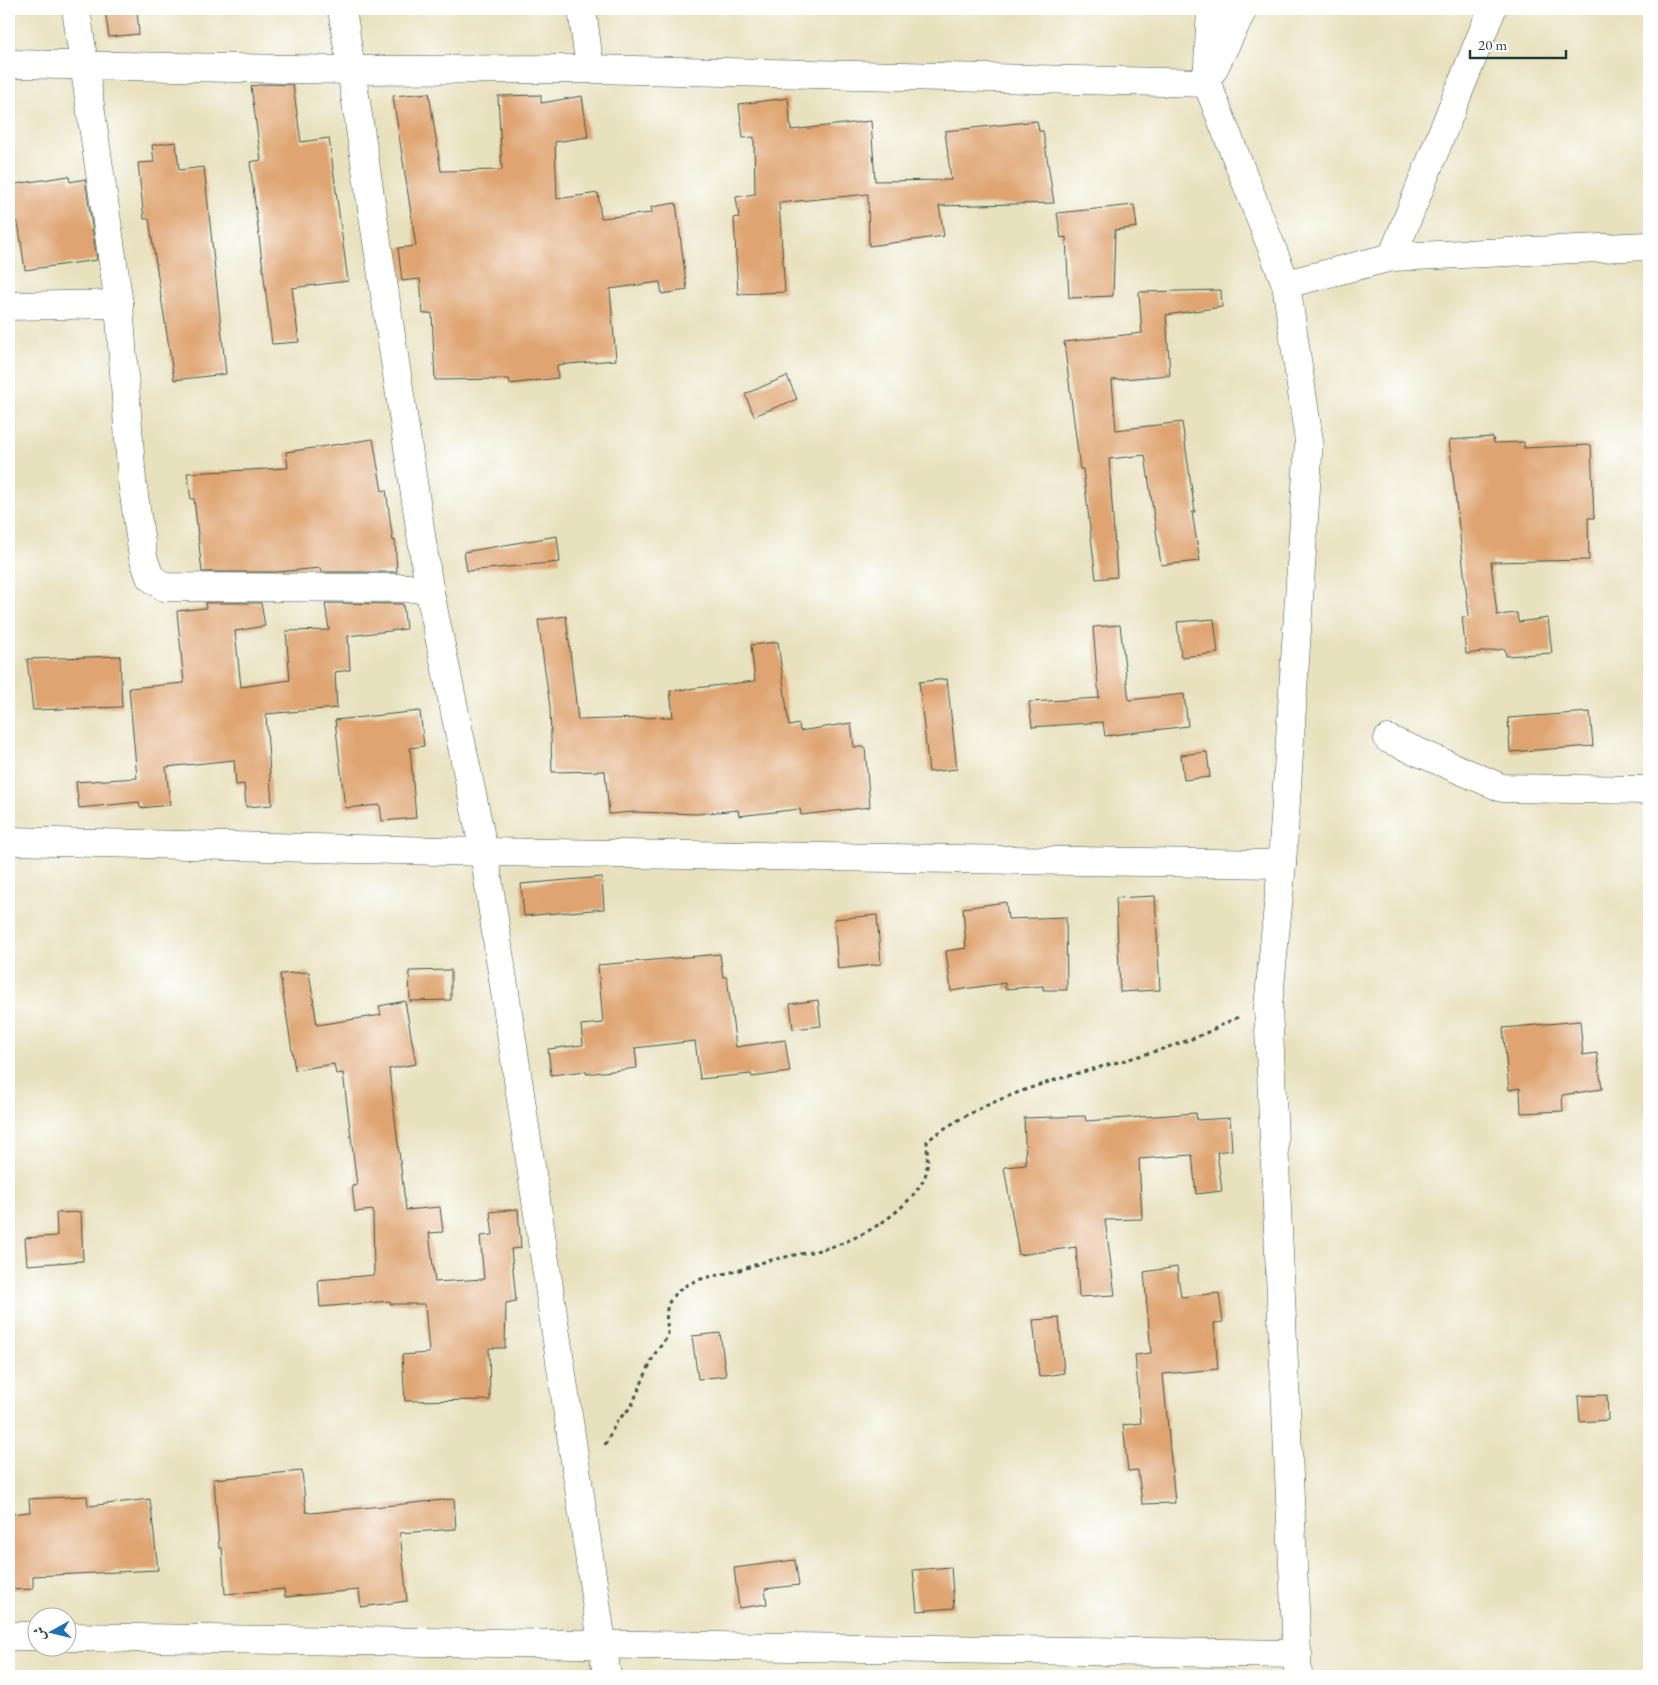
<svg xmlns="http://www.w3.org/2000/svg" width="1658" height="1685" font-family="'EB Garamond',Amiri,serif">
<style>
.building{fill:#dfa471}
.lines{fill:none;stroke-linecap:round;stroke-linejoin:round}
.minor-casing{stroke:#3d5649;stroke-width:29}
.path{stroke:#3d5649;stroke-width:3;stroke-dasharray:4 4;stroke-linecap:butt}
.minor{stroke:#fff;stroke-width:28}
</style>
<rect width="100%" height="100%" fill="#fff"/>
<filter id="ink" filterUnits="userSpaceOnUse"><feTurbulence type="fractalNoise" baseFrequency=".02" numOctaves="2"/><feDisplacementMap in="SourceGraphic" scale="10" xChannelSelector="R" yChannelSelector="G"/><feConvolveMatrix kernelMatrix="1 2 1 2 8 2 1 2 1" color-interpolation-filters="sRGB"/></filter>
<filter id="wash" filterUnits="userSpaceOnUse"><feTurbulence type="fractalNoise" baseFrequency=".0096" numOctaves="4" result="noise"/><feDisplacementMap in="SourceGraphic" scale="20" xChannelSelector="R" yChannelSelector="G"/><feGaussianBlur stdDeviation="1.12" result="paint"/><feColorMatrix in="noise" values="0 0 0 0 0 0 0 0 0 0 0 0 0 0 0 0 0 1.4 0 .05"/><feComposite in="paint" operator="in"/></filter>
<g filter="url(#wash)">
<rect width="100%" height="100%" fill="#e8e1be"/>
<g id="blocks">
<g class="building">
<path d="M105,9h32l2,25 -30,3z"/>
<path d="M267,84l26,1 8,57 28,-4 19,143 -56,7 7,54 -27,2 -22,-182 11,-2 -10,-74z"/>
<path d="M429,93l12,78 61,-1 -4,-74 43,-1v8l41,-7 6,41 -33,5 2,57 41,-6 3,25 51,-5 -1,-6 25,-4 11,87 -25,4 -2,-12 -50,7 6,71 -59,5 1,13 -48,6 -1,-5 -74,1 -3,-67 -9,1 -3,-35 -18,2 -4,-33 18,-2 -23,-150z"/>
<path d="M788,98l3,32 80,-9 4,60 76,-1 -6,-49 92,-10 2,10h4l11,72 -115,3 5,30 -75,10 -1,-52 -89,9 6,89 -47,2 -4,-76 5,-1 -3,-20 19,-3 -1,-57 -11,1 -4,-34z"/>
<path d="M176,142l3,28 25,-3 22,207 -52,6 -25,-161h-5l-6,-56 16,-1 -2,-17z"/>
<path d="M69,176l1,6 15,-3 12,81 -72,10 -7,-48 -4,1 -5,-38z"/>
<path d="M1134,205l3,22 -22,3 -2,66 -44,2 -3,-61 -5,1 -4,-25z"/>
<path d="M1221,290l1,17 -56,8 4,60 -58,5 4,50 66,-8 13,90h-3l8,49 -39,4 -16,-110 -36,4 8,118 -21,2 -13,-110h-3l-16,-127 78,-9 -3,-41z"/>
<path d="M787,376l10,23 -43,17 -9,-22z"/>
<path d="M1493,437l1,6 30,-1v6l67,-3 3,73h-6l1,42 -98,2 6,53 20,-2 1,9 30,-4 4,35 -46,3 -1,-7 -39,5 -4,-37 7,-1 -20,-176z"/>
<path d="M373,439l9,52 4,-1 7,51 2,-1 2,32h-76l-1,-4 -43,4h-75l-8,-73h-3l-4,-26 101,-5 -2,-16z"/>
<path d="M557,536l3,26 -93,9 -3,-19z"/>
<path d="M205,603h56l4,23 -30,5 6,56 49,-7 -4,-49 43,-1 -4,-27 78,1 3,25 -58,7 2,34 -15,2 2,36 -71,6 6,91 -26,2 -2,-23 -8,1 -2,-25 -68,7 4,38 -30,3 -1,-6 -60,6 -3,-26 61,-4 -8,-90 55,-5 -7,-72 29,-3z"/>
<path d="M566,616l12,104 95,-3 -3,-26 85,-10 -4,-36 27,-3 11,84 10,-2 1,7 51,-8 3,24h11l5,60 -69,8 -1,-6 -61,7 -1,-6 -41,4 -63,-2 -25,2 -4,-43 -53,1 -2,-65 -12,-87z"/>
<path d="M1214,619l4,34 -37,4 -4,-35z"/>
<path d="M1120,625l9,75 55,-6 4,32 -83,10 -2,-14 -71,5 -3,-25 70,-4 -6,-71z"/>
<path d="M120,656l2,51 -89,3 -6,-51z"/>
<path d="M947,679l10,90 -28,3 -10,-90z"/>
<path d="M420,711l4,35 -14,2 6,70 -34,3 -2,-16 -35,3 -10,-88z"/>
<path d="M1590,712l3,34 -83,6 -2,-34z"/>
<path d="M1207,752l3,25 -26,3 -3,-25z"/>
<path d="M602,877l2,32 -80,7 -3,-32z"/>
<path d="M1155,896l5,94 -40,2 -4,-94z"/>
<path d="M1006,902l2,17 58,-2 1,73h-24v-4l-38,3v-6l-54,8 -5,-40 20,-3 -3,-40z"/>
<path d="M877,915l4,49 -43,5 -4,-50z"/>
<path d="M720,954l3,23h4l9,70 49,-7 5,32 -38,5 -1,-3 -51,5 -5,-38 -60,7 2,20 -51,6v-3l-35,4 -3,-26 35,-4 -2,-20 22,-2 -5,-58z"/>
<path d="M451,970v30l-41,1 -1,-30z"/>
<path d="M309,972l8,53 64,-10 -2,-9 26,-5 11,63 -27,5 17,141 34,-3 3,25 -14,1 6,49 49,-3 -4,-43 13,-1 -3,-23 28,-3 3,39 -10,1 5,52 -10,2 -1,45h-16l1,52 -85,1 -3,-46 27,-2 -4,-49h-35v-3l-70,6 -2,-27 56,-5 -1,-65 -18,2 -3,-26 5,-1 -14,-112 -7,1 -2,-10 -39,6 -15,-96z"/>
<path d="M818,1000l3,26 -28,3 -3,-25z"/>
<path d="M1580,1021l3,34 14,-2 5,36 -40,6 1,16 -42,2 -1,-25 -11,2 -6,-62z"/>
<path d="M1196,1113l1,7 33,-2 2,32 -15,2 5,39 -26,3 -4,-39 -53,4 3,60 -37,1 10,75 -36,2 -3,-50 -57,8 -15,-88 22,-2 -2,-47 61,-2 1,5z"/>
<path d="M81,1212l2,49 -56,4 -2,-27 32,-2 -1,-23z"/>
<path d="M1177,1267l4,30 38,-4 4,29 -9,1 4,46 -55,5 12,129 -33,1 -4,-34 -10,1 -5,-46 18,-2 -6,-68 16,-2 -7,-81z"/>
<path d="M1059,1318l5,55 -25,4 -6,-57z"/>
<path d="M720,1333l6,43 -28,3 -6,-43z"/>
<path d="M1607,1395l1,25 -28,2 -2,-26z"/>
<path d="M302,1471l4,41 5,1 143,-14 2,30 -56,4 7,68 -46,6 -2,-17 -74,7 -1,-8 -59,5 -3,-46h-3l-5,-69z"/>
<path d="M87,1496l1,10 62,-7 8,71 -125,6v13l-24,1v-76l21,-2 -1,-13z"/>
<path d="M795,1560l4,25 -34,4 2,15 -28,4 -5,-40z"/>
<path d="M951,1567l3,41 -37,3 -4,-41z"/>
</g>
</g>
</g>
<g filter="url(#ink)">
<use href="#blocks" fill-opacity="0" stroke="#3d5649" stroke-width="1"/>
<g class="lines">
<defs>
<g id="minor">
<path d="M76,9l43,295 13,177 11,76 7,20 14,10 265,1"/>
<path d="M342,9l87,579 55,264 123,824"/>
<path d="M582,9l8,60"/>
<path d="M1211,9l-4,74 79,201 23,157 -27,423 -14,143 30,669"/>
<path d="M9,64l343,6 238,-1 617,14"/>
<path d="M1213,70l30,-61"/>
<path d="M1392,257l100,-248"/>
<path d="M1286,284l106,-27 257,-11"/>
<path d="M9,306l110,-2"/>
<path d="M1388,739l114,49 147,2"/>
<path d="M9,841l475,11 798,12"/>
<path d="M9,1636h29"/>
<path d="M68,1637l1230,17"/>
</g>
</defs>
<use href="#minor" class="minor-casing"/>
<path class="path" d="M605,1445l12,-24 14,-14 23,-52 14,-19c0,-14 -5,-24 3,-37 15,-22 45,-22 68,-29 9,-2 17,-6 25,-8 18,-5 38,-8 56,-12 38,-9 85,-36 104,-71 5,-11 3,-26 3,-38 78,-60 177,-69 267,-103 16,-6 30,-15 45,-21"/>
<use href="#minor" class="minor"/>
</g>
</g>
<rect width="1658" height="1685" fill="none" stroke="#fff" stroke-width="30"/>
<g transform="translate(52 1632) rotate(262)"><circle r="24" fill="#ffffff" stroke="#a5b1ae"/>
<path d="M0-4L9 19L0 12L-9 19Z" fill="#1f6fb2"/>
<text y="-8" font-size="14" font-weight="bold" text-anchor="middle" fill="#1f3d34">ش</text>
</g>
<path d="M1470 50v8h96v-8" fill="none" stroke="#1f3d34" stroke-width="2.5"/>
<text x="1478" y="50" font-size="15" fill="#1f3d34" stroke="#ffffff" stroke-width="4" paint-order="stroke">20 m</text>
</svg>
